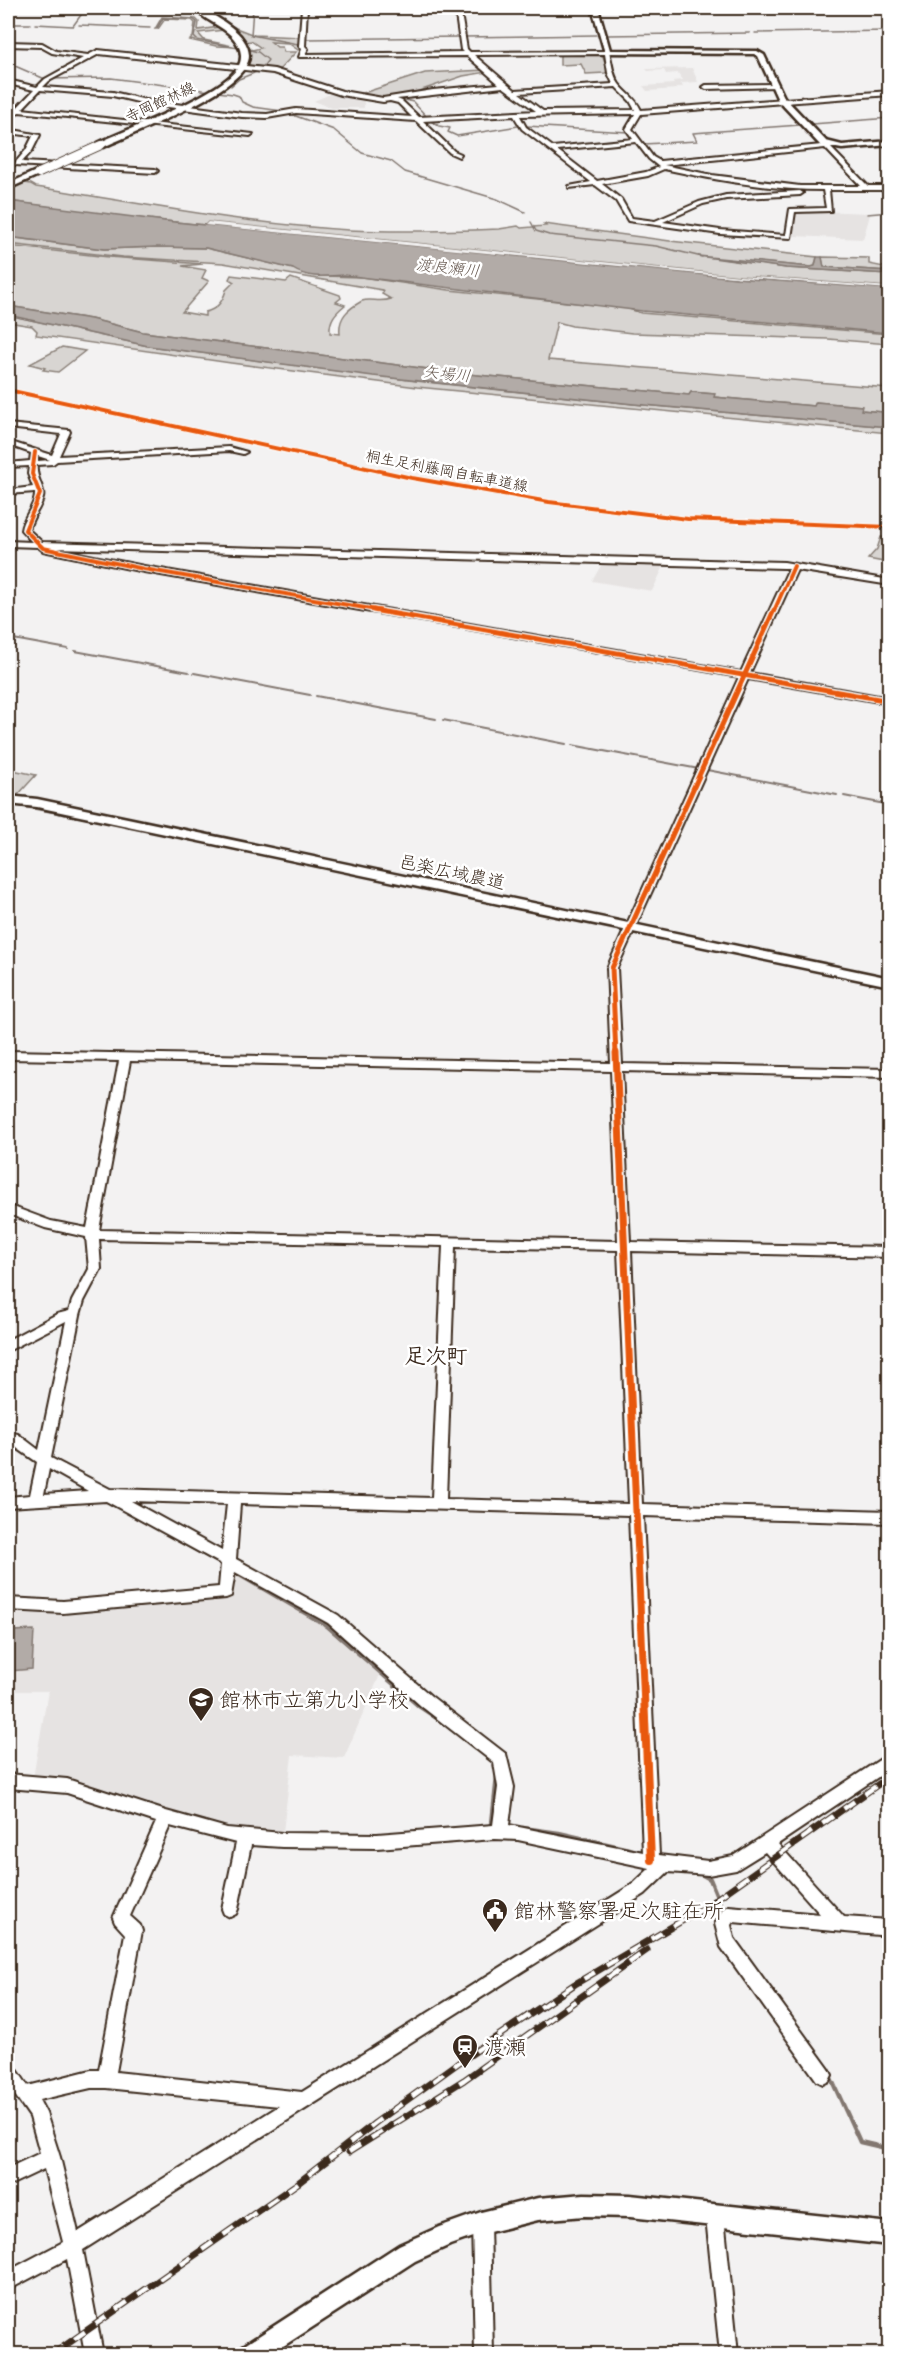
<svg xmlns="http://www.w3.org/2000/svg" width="897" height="2362" font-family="Mali,'Klee One',sans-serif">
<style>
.built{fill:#e6e3e2}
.green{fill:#d8d5d2;stroke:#8a8078;stroke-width:1.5}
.water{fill:#b2aba7;stroke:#827770;stroke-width:1.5}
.pier{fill:#f3f2f2}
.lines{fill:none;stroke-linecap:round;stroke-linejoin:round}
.stream-far3{stroke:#827770;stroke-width:1.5}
.stream-far2{stroke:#827770;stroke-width:2}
.stream-far1{stroke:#827770;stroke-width:3}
.stream{stroke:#827770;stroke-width:4.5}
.minor-casing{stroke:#3b2a1e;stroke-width:4}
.tertiary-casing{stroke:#3b2a1e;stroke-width:5}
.secondary-casing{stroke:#3b2a1e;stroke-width:5}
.minor{fill:#fff;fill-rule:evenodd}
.tertiary{fill:#fff;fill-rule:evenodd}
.secondary{fill:#fff;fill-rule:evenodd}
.rail-casing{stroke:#3b2a1e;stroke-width:7}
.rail{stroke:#fff;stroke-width:4.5;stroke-dasharray:13;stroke-linecap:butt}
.secondary-bridge-casing{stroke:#3b2a1e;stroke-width:10;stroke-linecap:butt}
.secondary-bridge{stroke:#fff;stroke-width:8}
.cycleway-far3-casing{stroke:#fff;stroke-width:6}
.cycleway-far2-casing{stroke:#fff;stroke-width:8}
.cycleway-far1-casing{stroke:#fff;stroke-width:10}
.cycleway-casing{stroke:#fff;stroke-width:12}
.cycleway-far3{stroke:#e8590c;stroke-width:4}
.cycleway-far2{stroke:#e8590c;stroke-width:5}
.cycleway-far1{stroke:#e8590c;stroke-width:7}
.cycleway{stroke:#e8590c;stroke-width:8}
.labels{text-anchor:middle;stroke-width:5;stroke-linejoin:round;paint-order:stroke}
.far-street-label{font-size:15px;fill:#3b2a1e;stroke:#fff}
.far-water-label{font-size:16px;font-style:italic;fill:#65574e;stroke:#fff}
.street-label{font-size:18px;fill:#3b2a1e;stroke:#fff}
.quarter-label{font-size:21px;font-weight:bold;fill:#3b2a1e;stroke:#fff}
.near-poi-label{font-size:21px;fill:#3b2a1e;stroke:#fff;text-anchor:start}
</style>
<rect width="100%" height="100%" fill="#f3f2f2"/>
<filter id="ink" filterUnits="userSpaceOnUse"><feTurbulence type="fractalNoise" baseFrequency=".0167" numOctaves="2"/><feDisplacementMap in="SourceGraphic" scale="12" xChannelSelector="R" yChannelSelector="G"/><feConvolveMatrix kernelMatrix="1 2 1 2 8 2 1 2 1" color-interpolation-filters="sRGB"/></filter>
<g filter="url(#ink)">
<g class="built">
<path d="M692,68l6,14 -17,1 2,4h-7l1,2 -30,2 -4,-5 31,-2 -2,-3 11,-1 -5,-7 -12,1 -2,-4 -16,1 -2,-2z"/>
<path d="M330,94l34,7v7h-32l-18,-7z"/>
<path d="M795,210l73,3 2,2 -7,24 -70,-3v-25z"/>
<path d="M603,562l62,2 -13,27 -60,-10z"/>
<path d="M231,1569l95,54 56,47 -38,88 -52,-3 -9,77 -53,-5 -197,-49 15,-87h-40v-43l3,-35h53l163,-16z"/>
</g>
<g class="green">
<path d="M189,8l30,17 14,11 -9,-6 -26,3 6,7 33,7 -5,-10h1l7,10 -24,-1 -26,-6 3,-3 2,-14 -3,-3 -27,-1 -7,10h-3l7,-12 34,2 3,3 -1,8 21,-3z"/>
<path d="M200,8l36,20 18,7 46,2 1,9 -3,4 -10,-7 -17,-1 6,5h5l2,5h12l-17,18 -34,-3 2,-20 5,3 9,-2 -10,-7 -6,1 -18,-17z"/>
<path d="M602,53l6,19 -3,1 -19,1 -5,-10 -21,1v-11z"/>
<path d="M485,70l2,2 -24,4 -53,18 -25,5 -28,-4 68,-22z"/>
<path d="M8,180l23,4 5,3c104,16 208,37 313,43 50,2 100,1 150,-1l19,-3 3,2 25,-2 -2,-2 126,17 147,16 -2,9 -4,1 -88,-8 63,9 103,6v13l-149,-11 -532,-54 -3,3 -97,-10 -100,-14z"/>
<path d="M8,237l96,12 53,-2 49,1 117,28 38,1 88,13 177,18 15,5 248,21v10l-61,-5 -196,-6 -60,-7 -15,-4 -9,38 341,28v20h-4l-2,4 -22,-2v-4l-45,-4 -2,4 -100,-9v-3l-23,-2 -2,3 -222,-21 -324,-42 -52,-13 -83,-13 2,-6 -2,-1v-53l101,11 94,7 -21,2 24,4 -4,8 7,3 -27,31 23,4v-4c11,-2 18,-11 21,-22l8,-8 -5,-3 2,-4 55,7 5,-4 49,17 1,3 -5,4 9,3c-10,8 -16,15 -15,28l10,1c-2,-17 8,-25 22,-33 9,-3 18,2 29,-2l-9,-5 2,-3 -2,-1 -159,-27 -100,-6 -115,-13z"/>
<path d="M822,257l47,1v6l20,4v3l-63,-4 -3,-2z"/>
<path d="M8,315l140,31 268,35 217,23 256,23v6l-472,-46 -186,-24 -195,-28 1,-4 -5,-5 -24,-4z"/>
<path d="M62,347l23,4 -27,21 -15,-2 2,-2 -15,-4z"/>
<path d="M881,537l8,1v25l-21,-4 9,-10z"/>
<path d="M8,769l28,6 -20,22h-8z"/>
</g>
<g class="water">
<path d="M8,201l157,20 572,57 152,11v44l-247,-22 -298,-36c-17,1 -36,4 -51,-6l-87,-21 -49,-1 -53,2 -96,-12z"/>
<path d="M698,256l113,11 4,-1 2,-9h5l2,10 65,4v3l-103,-6z"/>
<path d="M8,306l83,13 52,13 324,42 222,21 2,-3 24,2 -1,3 100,9 2,-4 46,4 -1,4 22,2 2,-4h4v19l-256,-23 -260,-28 -225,-30 -140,-31z"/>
<path d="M34,1630l-2,39 -22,2 3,-40z"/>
</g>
<path class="pier" d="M208,222l532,54 149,11v2l-190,-15 -494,-49z"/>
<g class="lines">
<g class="stream-far3">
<path d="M253,8l-2,27 47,9 2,-2"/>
<path d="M881,8l4,5"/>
<path d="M886,15l4,6"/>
<path d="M8,24h22"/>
<path d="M35,24l38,2 13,-18"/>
<path d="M79,25l71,3"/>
<path d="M157,28l6,-10 30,1 4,3 -3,15 3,3 41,8"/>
<path d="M755,33l135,-2"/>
<path d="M607,35l143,-2"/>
<path d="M463,37l133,-2"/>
<path d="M306,39l153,-2"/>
<path d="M250,50l8,2 10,8 -6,8"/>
<path d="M8,63l37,16 66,-1 122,16 6,2 3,6 11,5 29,4 52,19 28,23 29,8 14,11 92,27 28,13"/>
<path d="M231,86l8,-7 20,-8"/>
<path d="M398,98l15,4 15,16"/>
<path d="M429,120l10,6 11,2 -2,4 9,4 61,-10"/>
<path d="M812,124l78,-6"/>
<path d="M526,126l102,6"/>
<path d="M644,144l53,-3 -4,-8 107,-8"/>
<path d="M867,214l23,-2"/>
<path d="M531,222l5,9 13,4 107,11 46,11"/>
</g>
<g class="stream-far2">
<path d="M8,638l60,11"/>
<path d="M75,651l114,21"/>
<path d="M194,673l116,22"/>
<path d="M316,696l120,23"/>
<path d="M443,720l123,24"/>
<path d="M572,745l127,24"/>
<path d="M707,770l130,25"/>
<path d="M844,796l46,9"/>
<path d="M8,804l66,12"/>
<path d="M80,817l125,26"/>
<path d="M210,844l131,27"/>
<path d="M347,872l134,29"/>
<path d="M486,902l136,28"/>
<path d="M634,933l256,53"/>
</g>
<g class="stream-far1">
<path d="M8,1443l11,6"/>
<path d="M173,1538l52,29"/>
<path d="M233,1572l93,54"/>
</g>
<g class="stream">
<path d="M325,1624l95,83 21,14"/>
<path d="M495,1824l-3,-1 5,-46"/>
<path d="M523,1828l36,5 87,20"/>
<path d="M701,1874l9,5 13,32"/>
<path d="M830,2076l30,66 30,7"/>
</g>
<defs>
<g id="minor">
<path d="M8,8h4l-4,3z"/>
<path d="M302,8h5l-2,38 3,3 -3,5 158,-2 -2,-2 -6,-42h5l7,41 3,3 139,-1c3,11 3,23 10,33 8,10 16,13 22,26l249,-19v4l-249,19 -9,15 21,28 7,4 172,-17 3,2 -4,2 37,38h22v4h-61l2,21 -36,1 -4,26 -71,-4 -92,-13 -12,-20 -21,-16 -26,3v-2l22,-4 -69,-53 -8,-13 -91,5 31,30 7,3 -2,3 -9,-4 -34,-32 -120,-8 -29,5 -25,-1 -96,-13 -33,-8 -73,-6 -18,19 231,25 -3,2 -231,-24 -11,10v-5l26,-27 -26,-6v-4l29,7 8,-8 38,-21 -31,-5 -11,-6 -33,-1v-4l34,1 14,8 32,4 10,-5 176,19 68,22 41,7 50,-8 66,-6 -32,-28 -168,1 3,-8 -3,-3zM99,54l174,19 68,22 42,7 7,-1 8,2 14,14 -116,-8 -29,5 -25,-1 -96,-13 -33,-8 -70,-5 6,-6zM605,54l3,19 5,11 -98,6 -41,-35zM503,87l33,24 -117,6 -17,-16 -5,-2zM616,87l14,14 5,9 -92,1 -24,-18zM635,114l-9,15 7,10 -80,8 -27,-20 -6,-11zM636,142l13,17 10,8 -13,5 -49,9 -40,-31zM825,148l36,38h-61l-88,-11 -48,-10zM664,169c52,11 106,21 159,21l3,18 -36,1 -4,26 -66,-5 -57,-8 40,-18 23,-5 74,-4 3,-2 -3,-2 -74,4 -27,7 -44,19 -23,-3 -11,-19 -19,-15 46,-8z"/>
<path d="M775,84l2,3 -71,2 -3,-2 3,-2z"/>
<path d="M8,129l32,6 -8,16 -10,11 133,7 3,2 -3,2 -140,-8v-2l11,-13 7,-14 -25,-3z"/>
<path d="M8,424l61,6 1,2 -11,24 170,-9 18,5 -4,2 -14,-3 -172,10 -4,3 -16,1c-2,13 9,24 6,33 -3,12 -12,20 -14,32l13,12 742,20 106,18v5l-93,-15 -47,103 140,25v6l-142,-25 -131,289 5,96 268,5v8l-268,-6 8,171 260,5v10l-259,-6 11,253 248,7v12l-247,-7 16,339 49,6 25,-5 157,-103v16l-112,75 66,73 46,3v16l-157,-14 -2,3 3,13 95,131 3,6 -3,6 -6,3 -6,-3 -96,-134 -6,-23 8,-15 6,-3 91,8 -55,-62 -29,18 -28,5 -40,-3 -23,22 -562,356 20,104h-18l-18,-95 -59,31v-19l55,-29 -19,-73 -36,17v-18l32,-15 -10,-36 -22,-32v-22l6,2 14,21 63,-16h8l26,-136 -10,-11 -2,-5 43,-96 -89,-29 -59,-5v-14l59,5 99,32 61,17 55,5 95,1 116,-9 5,-38 -4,-24 -73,-57 -93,-83 -93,-51 -4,24 -5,2 -163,15 -55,-3v-12l55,3 156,-14 2,-23 -115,-63 -98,6v-10l22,-2 7,-33 -29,-20v-10l10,2 21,16 27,-129 -58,30v-11l49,-26 12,-3 3,-10 17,-32 -3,-32 -41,-9 -37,-14v-9l43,16 36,7 32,-167 -111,-2v-8l603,12 -4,-95 132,-291 -595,-105 -101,-21 -5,-4 -30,-1v-5l24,1 -11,-12c2,-14 15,-24 14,-38l-27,2v-4l25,-3 -5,-13 1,-8 -21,1v-4l22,-2 1,-8 -23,-8v-4l44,14 9,-21 -53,-6zM38,456l12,4 -12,1zM54,548l730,20h5l-48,104 -597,-106zM130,1061l481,10 7,170 -519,-11zM99,1239l344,7 -11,252 -322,-9 -59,-31 29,-143 4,-14 17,-32zM455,1247l163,3 11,254 -183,-5zM49,1469l39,22 -44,3zM131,1501l96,3 -5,47zM240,1504l389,11 14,337 -134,-27 5,-38 -8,-33 -75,-58 -93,-81 -102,-56zM170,1826l66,17 -14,66 2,5 6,3 6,-3 2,-5 13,-64 31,2 95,1 118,-9 23,1 132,28 -17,16 -331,208 -186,-20 26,-141 -2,-6 -10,-9zM91,2088h15l173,18 -201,126 -18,-75 -14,-44 -7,-13z"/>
<path d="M715,2208l6,3 3,6 14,137h-18l-14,-137 3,-6z"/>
<path d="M481,2214l6,3 3,6 3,131h-18l-3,-131 3,-6z"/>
</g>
<g id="tertiary">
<path d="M592,8h6l12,42 147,1 7,4 20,42 42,44 16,4 48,-4v4l-48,4 -22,-4 -42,-45 -20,-44 -4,-2 -149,-1z"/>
<path d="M8,796l29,3 853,179v8l-853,-179 -29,-3z"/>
<path d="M584,2194l46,1 260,28v22l-260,-28 -46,-1 -46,4 -57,14 -31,11 -35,16 -144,93h-31l3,-8 156,-101 40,-18 42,-15 57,-14z"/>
</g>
<g id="secondary">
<path d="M194,8h7c17,10 47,25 48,47 2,34 -117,78 -145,92h-6v-4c30,-14 126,-50 140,-76 4,-6 4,-15 0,-22 -9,-18 -33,-23 -44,-37z"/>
<path d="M36,171l7,2 -35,16v-5z"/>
</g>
</defs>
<use href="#minor" class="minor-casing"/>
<use href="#tertiary" class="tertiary-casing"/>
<use href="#secondary" class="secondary-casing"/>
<use href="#minor" class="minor"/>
<use href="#tertiary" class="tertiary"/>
<use href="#secondary" class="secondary"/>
<defs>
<g id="rail">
<path d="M695,1914l195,-138"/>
<path d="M349,2152l115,-72 183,-130"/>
<path d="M53,2354l245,-171 77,-60 86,-62 114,-77 127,-75"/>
</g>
</defs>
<use href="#rail" class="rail-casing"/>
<use href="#rail" class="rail"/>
<defs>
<path id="secondary-bridge" d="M39,173l62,-28"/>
</defs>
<use href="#secondary-bridge" class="secondary-bridge-casing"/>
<use href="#secondary-bridge" class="secondary-bridge"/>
<defs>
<g id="cycleway-far3">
<path d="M8,390l404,88 137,24 139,17 202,8"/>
<path d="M35,452l-3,22 8,20 -15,36 18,18 101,21 238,42"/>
<path d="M774,611l20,-45"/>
</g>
<g id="cycleway-far2">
<path d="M373,610l517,91"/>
<path d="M616,1054l-4,-86 162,-358"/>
</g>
<path id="cycleway-far1" d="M616,1053l25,573"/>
<path id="cycleway" d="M641,1624l10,236"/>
</defs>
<use href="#cycleway-far3" class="cycleway-far3-casing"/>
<use href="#cycleway-far2" class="cycleway-far2-casing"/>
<use href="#cycleway-far1" class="cycleway-far1-casing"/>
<use href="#cycleway" class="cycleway-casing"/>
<use href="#cycleway-far3" class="cycleway-far3"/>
<use href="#cycleway-far2" class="cycleway-far2"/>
<use href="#cycleway-far1" class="cycleway-far1"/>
<use href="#cycleway" class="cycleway"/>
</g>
</g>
<defs>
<symbol id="school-pin" viewBox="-11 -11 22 30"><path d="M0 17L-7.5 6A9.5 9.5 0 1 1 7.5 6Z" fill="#3b2a1e" stroke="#fff"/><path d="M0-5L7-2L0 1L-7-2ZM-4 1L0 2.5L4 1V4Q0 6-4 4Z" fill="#fff"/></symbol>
<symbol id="civic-pin" viewBox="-11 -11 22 30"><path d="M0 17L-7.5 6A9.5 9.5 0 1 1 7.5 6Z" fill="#3b2a1e" stroke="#fff"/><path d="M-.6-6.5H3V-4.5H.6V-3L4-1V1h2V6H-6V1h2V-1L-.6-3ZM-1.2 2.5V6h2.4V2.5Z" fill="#fff"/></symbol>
<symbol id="station-pin" viewBox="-11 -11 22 30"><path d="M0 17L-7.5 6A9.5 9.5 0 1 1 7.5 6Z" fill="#3b2a1e" stroke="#fff"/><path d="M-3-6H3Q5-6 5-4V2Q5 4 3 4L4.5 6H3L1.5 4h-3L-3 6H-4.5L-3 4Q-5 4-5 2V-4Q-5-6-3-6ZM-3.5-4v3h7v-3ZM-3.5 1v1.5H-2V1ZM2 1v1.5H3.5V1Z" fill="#fff"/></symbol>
</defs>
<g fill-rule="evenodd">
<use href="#school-pin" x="186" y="1685" width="30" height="40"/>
<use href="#civic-pin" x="480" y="1896" width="30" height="40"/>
<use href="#station-pin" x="450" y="2032" width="30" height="40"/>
</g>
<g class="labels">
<g class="far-street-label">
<text transform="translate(160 102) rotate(-25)" y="5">寺岡館林線</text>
<text transform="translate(447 471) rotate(11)" y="5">桐生足利藤岡自転車道線</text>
</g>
<g class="far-water-label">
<text transform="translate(448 267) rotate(6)" y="6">渡良瀬川</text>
<text transform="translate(447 373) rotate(6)" y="6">矢場川</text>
</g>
<g class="street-label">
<text transform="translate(452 872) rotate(12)" y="6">邑楽広域農道</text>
</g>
<g class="quarter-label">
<text x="436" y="1363">足次町</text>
</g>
<g class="near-poi-label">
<text x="220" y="1707">館林市立第九小学校</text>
<text x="514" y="1918">館林警察署足次駐在所</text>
<text x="484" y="2054">渡瀬</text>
</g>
</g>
<rect width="897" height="2362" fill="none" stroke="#fff" stroke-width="30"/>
<rect x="15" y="15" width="867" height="2332" fill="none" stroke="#3b2a1e" stroke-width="2" filter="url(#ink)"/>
</svg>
